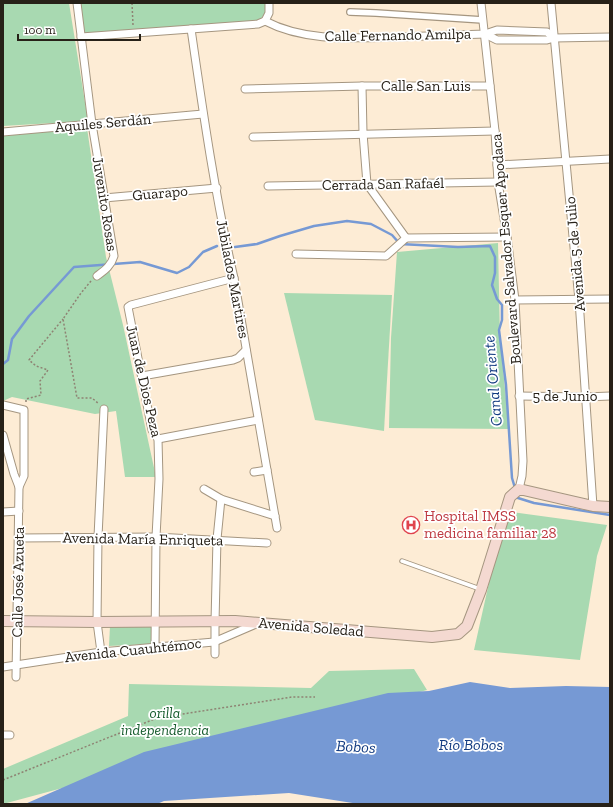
<svg xmlns="http://www.w3.org/2000/svg" width="613" height="807" font-family="'Zilla Slab',serif">
<style>
.green{fill:#a8d9b1}
.water{fill:#7699d4}
.lines{fill:none;stroke-linecap:round;stroke-linejoin:round}
.stream{stroke:#7699d4;stroke-width:2.5}
.service-casing{stroke:#a59680;stroke-width:5.5}
.pedestrian-casing{stroke:#a59680;stroke-width:8}
.minor-casing{stroke:#a59680;stroke-width:9}
.secondary-casing{stroke:#a59680;stroke-width:12}
.path{stroke:#8e8373;stroke-width:1.5;stroke-dasharray:2 2;stroke-linecap:butt}
.service{stroke:#fff;stroke-width:3.5}
.pedestrian{stroke:#fff;stroke-width:5.5}
.minor{stroke:#fff;stroke-width:7}
.secondary{stroke:#f4d9d1;stroke-width:10}
.labels{text-anchor:middle;stroke-width:3.5;stroke-linejoin:round;paint-order:stroke}
.street-label{font-size:15px;fill:#272118;stroke:#fff}
.health-label{font-size:15px;fill:#be3a42;stroke:#fff;text-anchor:start}
.park-label{font-size:15px;font-style:italic;fill:#155b2c;stroke:#fff}
.water-label{font-size:16px;font-style:italic;fill:#123b81;stroke:#fff}
</style>
<rect width="100%" height="100%" fill="#fdecd5"/>
<g class="green">
<path d="M3,3h66l19,118 -85,5z"/>
<path d="M78,3h188l1,8 -8,10 -176,13z"/>
<path d="M87,128l19,129 17,68 33,152h-31l-9,-66 -21,3 -83,-17 -9,4v-265z"/>
<path d="M498,243l2,96 9,90 -120,-1 2,-90 6,-86z"/>
<path d="M284,293l108,2 -8,136 -69,-11z"/>
<path d="M505,511l102,14 -10,31 -17,104 -106,-10z"/>
<path d="M151,625l1,19 -43,2 1,-20z"/>
<path d="M414,669l13,21 -424,114v-35l125,-53 1,-32 182,4 18,-17z"/>
</g>
<path class="water" d="M470,682l40,6 56,-2 44,1v117h-251l-70,-11 -125,8 -7,3h-132l119,-52 244,-59 41,-2z"/>
<g class="lines">
<g class="stream">
<path d="M235,247l22,-3 23,-8 34,-10 33,-5 24,3 21,11 8,9 58,3 32,-1 5,11v16l-3,12 5,14 5,6v15l-3,10 7,55 6,93 3,10"/>
<path d="M3,364l5,-4 4,-21 17,-23 45,-49 66,-5 37,11 12,-6 14,-15 14,-6"/>
<path d="M517,495l1,3 16,5 76,12"/>
</g>
<defs>
<path id="service" d="M402,561l78,28"/>
<path id="pedestrian" d="M350,12l26,1 107,7"/>
<g id="minor">
<path d="M77,3l15,121 22,132c-3,10 -9,14 -17,20"/>
<path d="M481,3l14,128 3,51 9,55 8,63 8,161 -1,15 -3,13"/>
<path d="M551,3l28,297 14,206"/>
<path d="M265,21c40,21 88,17 132,16 29,-1 58,-2 88,-3l12,-4 50,2 7,6"/>
<path d="M191,29c12,83 24,167 43,249l43,250"/>
<path d="M485,34l12,6h50l7,-2 56,-1"/>
<path d="M81,37l177,-13 7,-3 4,-8v-10"/>
<path d="M362,86l1,47 4,51 39,54"/>
<path d="M245,89l117,-3h128"/>
<path d="M3,132l200,-18"/>
<path d="M253,137l242,-6"/>
<path d="M497,165l113,-6"/>
<path d="M268,186l230,-4"/>
<path d="M104,198l113,-10"/>
<path d="M406,238l101,-1"/>
<path d="M296,254l90,2 20,-18"/>
<path d="M515,300l95,-1"/>
<path d="M142,376l91,-16 5,-2 8,-8"/>
<path d="M519,396l67,1 24,-1"/>
<path d="M3,405l21,5v66l-5,11 -3,190"/>
<path d="M3,435l11,39 5,13"/>
<path d="M158,439l100,-19"/>
<path d="M254,472l13,-2"/>
<path d="M204,489l17,10 54,17"/>
<path d="M3,512l16,-1"/>
<path d="M19,538l137,-1 111,6"/>
<path d="M155,647l1,-110 3,-58 -1,-40 -6,-9 -24,-123 3,-2 103,-27"/>
<path d="M101,652l-4,-30 1,-85 6,-128"/>
<path d="M215,654v-32l2,-83 4,-40"/>
<path d="M3,667l98,-15 113,-10 42,-18"/>
<path d="M3,735h7"/>
</g>
<path id="secondary" d="M3,621l94,1 138,-1 197,16 26,-3 9,-8 14,-36 29,-93 9,-8 74,17 17,1"/>
</defs>
<use href="#service" class="service-casing"/>
<use href="#pedestrian" class="pedestrian-casing"/>
<use href="#minor" class="minor-casing"/>
<use href="#secondary" class="secondary-casing"/>
<g class="path">
<path d="M132,3l1,22"/>
<path d="M91,281l-10,12 -18,26 14,79h15l7,6"/>
<path d="M26,402v-3l15,-4 -1,-14 8,-11 -12,-4 -7,-6 34,-41"/>
<path d="M3,780l154,-62 135,-21h23"/>
</g>
<use href="#service" class="service"/>
<use href="#pedestrian" class="pedestrian"/>
<use href="#minor" class="minor"/>
<use href="#secondary" class="secondary"/>
</g>
<defs>
<symbol id="hospital-ring" viewBox="-11 -11 22 22"><circle r="9.5" fill="#fff" stroke="#e0444e" stroke-width="1.5"/><path d="M-5-5h3v3.5h4V-5h3V5h-3V1.5h-4V5h-3Z" fill="#e0444e"/></symbol>
</defs>
<g fill-rule="evenodd">
<use href="#hospital-ring" x="401" y="515" width="20" height="20"/>
</g>
<g class="labels">
<g class="street-label">
<text transform="translate(398 35) rotate(-1)" y="5">Calle Fernando Amilpa</text>
<text x="426" y="91">Calle San Luis</text>
<text transform="translate(103 123) rotate(-5)" y="5">Aquiles Serdán</text>
<text transform="translate(383 184) rotate(-1)" y="5">Cerrada San Rafaél</text>
<text transform="translate(160 193) rotate(-5)" y="5">Guarapo</text>
<text transform="translate(105 204) rotate(81)" y="5">Juvenito Rosas</text>
<text transform="translate(506 249) rotate(-95)" y="5">Boulevard Salvador Esquer Apodaca</text>
<text transform="translate(575 254) rotate(-95)" y="5">Avenida 5 de Julio</text>
<text transform="translate(233 279) rotate(79)" y="5">Jubilados Martires</text>
<text transform="translate(144 381) rotate(77)" y="5">Juan de Dios Peza</text>
<text x="565" y="401">5 de Junio</text>
<text transform="translate(143 539) rotate(1)" y="5">Avenida María Enriqueta</text>
<text transform="translate(18 582) rotate(-89)" y="5">Calle José Azueta</text>
<text transform="translate(311 627) rotate(5)" y="5">Avenida Soledad</text>
<text transform="translate(133 650) rotate(-6)" y="5">Avenida Cuauhtémoc</text>
</g>
<g class="health-label">
<text x="424" y="521">Hospital IMSS<tspan x="424" dy="17">medicina familiar 28</tspan></text>
</g>
<g class="park-label">
<text x="165" y="718">orilla<tspan x="165" dy="17">independencia</tspan></text>
</g>
<g class="water-label">
<text transform="translate(492 381) rotate(-95)" y="6">Canal Oriente</text>
<text x="471" y="750">Río Bobos</text>
<text transform="translate(356 746) rotate(3)" y="6">Bobos</text>
</g>
</g>
<rect width="613" height="807" fill="none" stroke="#272118" stroke-width="8"/>
<path d="M18 34v6h122v-6" fill="none" stroke="#272118" stroke-width="2"/>
<text x="24" y="34" font-size="12" fill="#272118" stroke="#ffffff" stroke-width="3" paint-order="stroke">100 m</text>
</svg>
